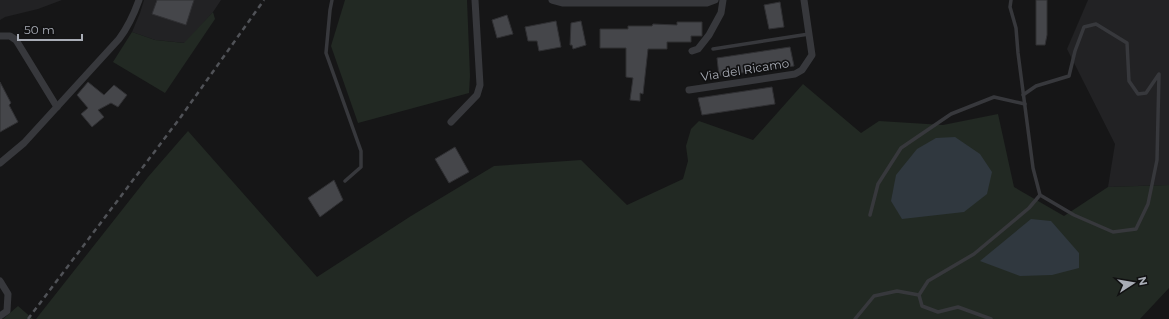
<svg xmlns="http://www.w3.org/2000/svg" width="1169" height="319" font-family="Montserrat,sans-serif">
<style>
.built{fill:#222224}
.green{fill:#222923}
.water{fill:#30383f}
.building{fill:#45464a;stroke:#303033}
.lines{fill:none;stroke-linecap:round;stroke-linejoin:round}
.lane{stroke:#37383c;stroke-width:3.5}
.street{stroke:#37383c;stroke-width:7}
.rail{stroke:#505257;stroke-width:2.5;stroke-dasharray:5 4;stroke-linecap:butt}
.labels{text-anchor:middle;stroke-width:3.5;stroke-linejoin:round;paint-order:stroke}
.street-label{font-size:12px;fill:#a9adb6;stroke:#111112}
</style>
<rect width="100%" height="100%" fill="#161617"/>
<g class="built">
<path d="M0,0h62l-24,9 -33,8 -5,3z"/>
<path d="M144,0h77l-8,12 -28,31 -30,-3 -23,-8 8,-19z"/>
<path d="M1088,0h81v185l-61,2 7,-43 -48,-95z"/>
</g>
<g class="green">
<path d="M345,0h122l3,76 -1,17 -111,30 -27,-77z"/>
<path d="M213,12l2,7 -50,74 -52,-31 19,-30 23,8 29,3z"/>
<path d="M803,84l58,49 18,-12 64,4 55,-11 16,73 50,29 44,-29 61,-2v103l-29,31h-1104l112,-142 40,-46 129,146 94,-61 83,-50 87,-6 46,45 56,-26 5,-18 -2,-15 5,-17 8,-8 54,19z"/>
<path d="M18,306l15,13h-30z"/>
</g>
<g class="water">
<path d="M955,137l25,17 12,18 -5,22 -23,18 -62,7 -11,-18 5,-26 21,-26 19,-11z"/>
<path d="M1031,219l20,2 28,32v15l-27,7 -32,1 -40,-15z"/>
</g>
<g class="building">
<path d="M157,0h37l-8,25 -34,-11z"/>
<path d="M1036,0h11v35l-2,10h-9z"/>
<path d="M780,2l4,25 -15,2 -5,-24z"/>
<path d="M507,15l6,19 -16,4 -5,-18z"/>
<path d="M556,21l5,26 -22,4 -2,-10h-9l-3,-14z"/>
<path d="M581,21l5,24 -13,4 -1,-4h-2l1,-22z"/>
<path d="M677,22h25v14h-11v6h-24v7h-19l-5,45 -3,-1v8l-10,-1 3,-22 -7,-1v-29h-26v-19h28v-3h24l1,-2 24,1z"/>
<path d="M790,47l4,19 -75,10 -2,-18z"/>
<path d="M0,82l11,21 -2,2 9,17 -18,10z"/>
<path d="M88,82l16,13 10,-10 13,10 -9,12 -7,-4 -13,7 6,7 -12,10 -11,-13 7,-6 -11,-13z"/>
<path d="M772,87l3,17 -73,11 -4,-17z"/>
<path d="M455,147l14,25 -20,11 -14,-24z"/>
<path d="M334,180l9,20 -23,17 -12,-19z"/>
</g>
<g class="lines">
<g class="lane">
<path d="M332,0l-2,10 -4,43 35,98v16l-16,14"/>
<path d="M713,49l96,-15"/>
<path d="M1023,95l13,-9 33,-10 6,-25 9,-24 12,-3 31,19 2,38 9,13 8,-1 13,-19 -2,86 -9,44 -12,25 -23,3 -39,-17 -34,-20"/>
<path d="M870,215l8,-31 23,-36 50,-34 43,-17 31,7"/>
<path d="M855,319l19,-23 23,-5 22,4"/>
<path d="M991,319l-33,-12 -20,5 -16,-6 -3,-11 9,-14 46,-27 55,-46 11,-13 -7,-27 -15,-115 -2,-25 -6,-21 1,-7"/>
</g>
<g class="street">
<path d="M552,0l11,3h144l8,-3"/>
<path d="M0,36h10l6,4 41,67"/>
<path d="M692,51l6,-2 11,-14 12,-22 2,-13"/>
<path d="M689,90l106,-16 7,-4 10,-15 -8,-55"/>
<path d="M451,122l26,-27 3,-10 -5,-85"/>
<path d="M0,163l24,-20 95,-104c9,-12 15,-25 20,-39"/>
<path d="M0,281l8,13 -1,17 -7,5"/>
</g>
<path class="rail" d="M28,319l152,-201 84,-118"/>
</g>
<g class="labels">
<g class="street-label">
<text transform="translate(745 70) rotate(-9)" y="4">Via del Ricamo</text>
</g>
</g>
<g transform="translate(1133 283) rotate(78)" stroke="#111112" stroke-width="3" paint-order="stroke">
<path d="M0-3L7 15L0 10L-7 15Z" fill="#a9adb6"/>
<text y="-6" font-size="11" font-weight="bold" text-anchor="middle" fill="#a9adb6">N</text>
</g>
<path d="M18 34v6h64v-6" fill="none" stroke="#a9adb6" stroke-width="2"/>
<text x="24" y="34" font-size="12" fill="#a9adb6" stroke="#111112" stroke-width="3" paint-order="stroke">50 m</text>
</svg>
